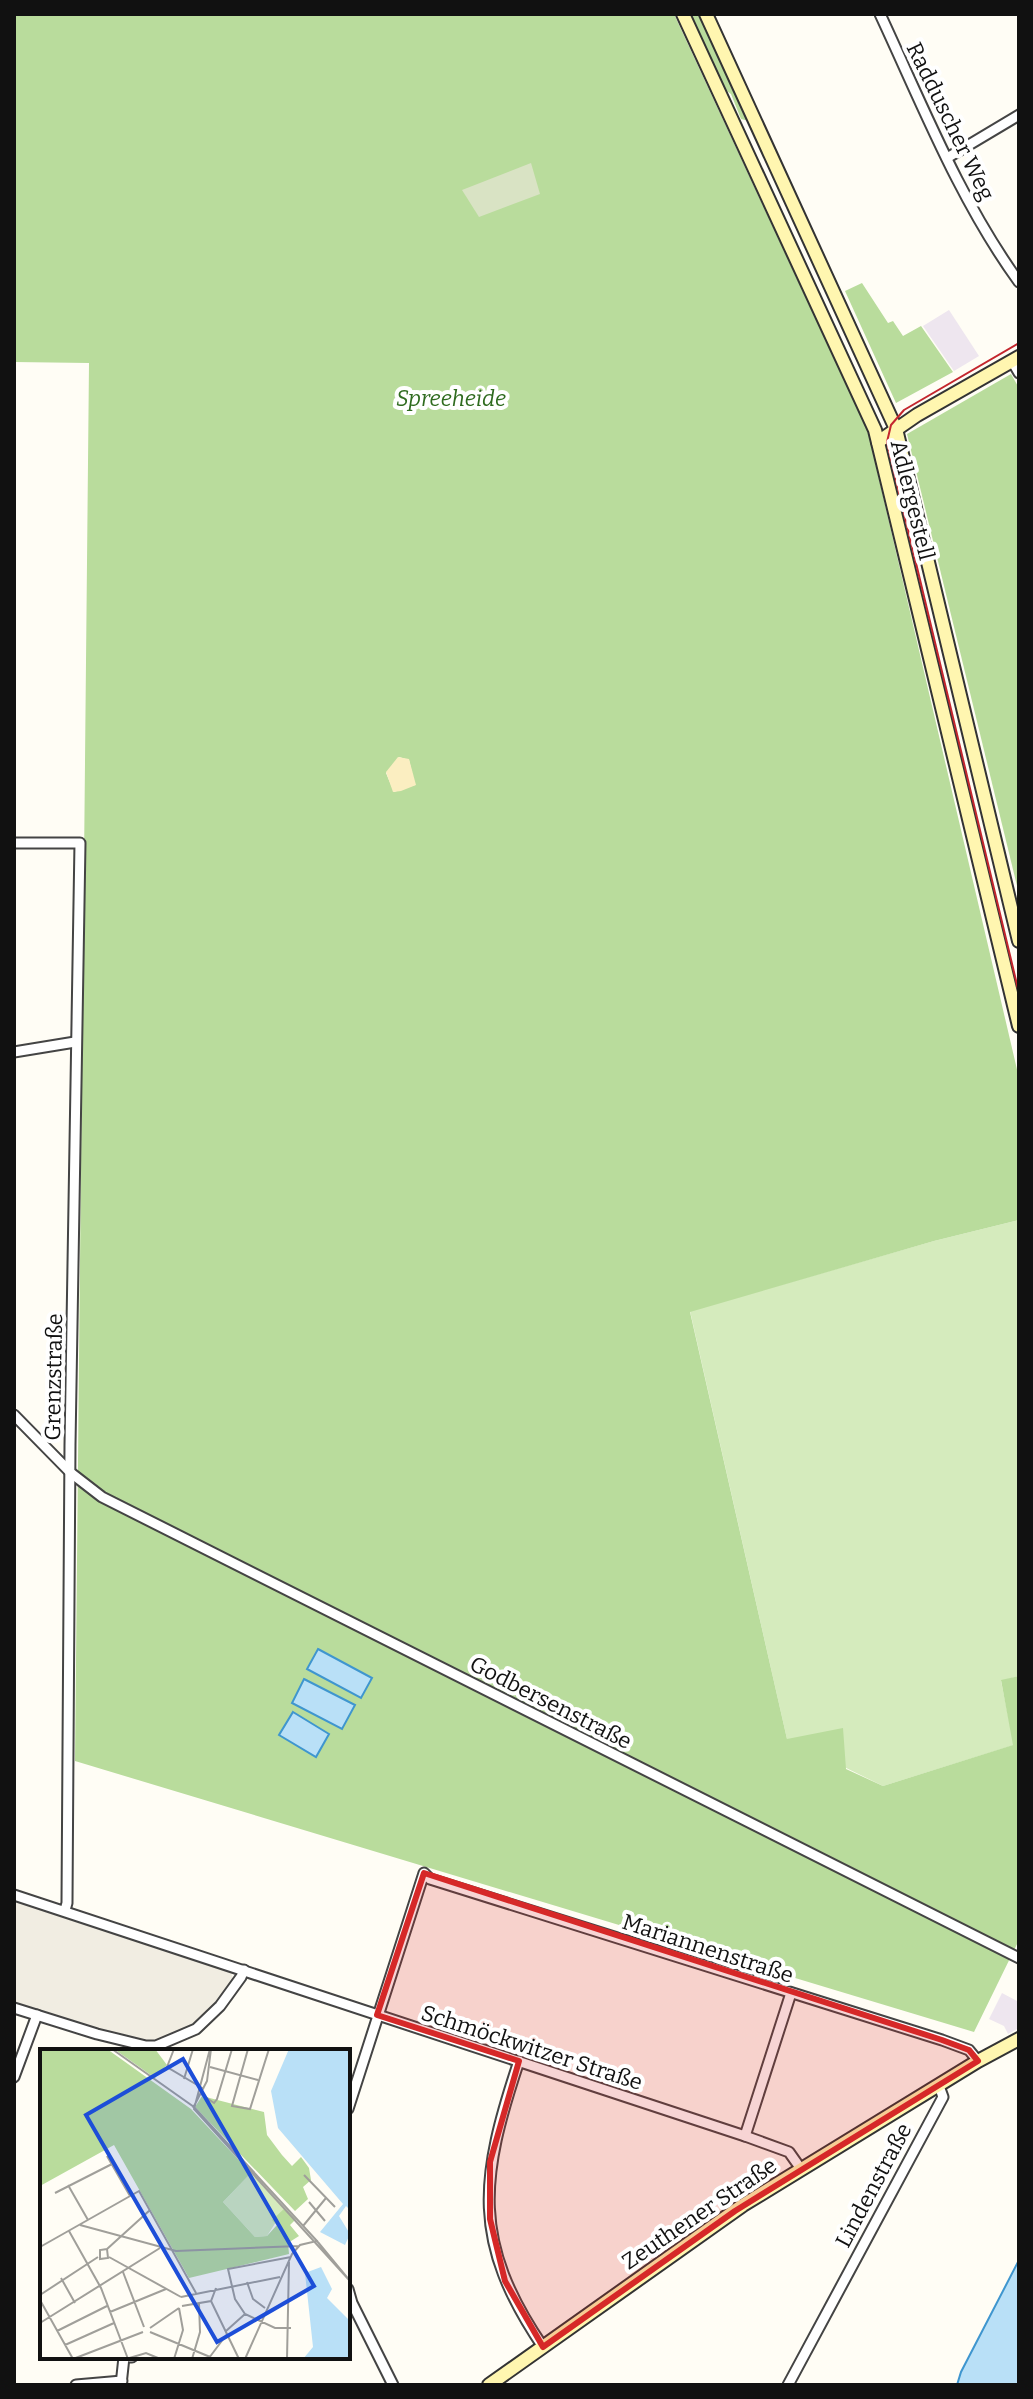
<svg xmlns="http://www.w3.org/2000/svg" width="1033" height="2399" font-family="Bitter,serif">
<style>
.industrial{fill:#eee6ef}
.green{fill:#d5ebbd}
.forest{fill:#b9dc9c;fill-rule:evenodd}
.sand{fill:#fbeec1}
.cemetery{fill:#d9e3c4}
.plaza{fill:#f1ede2}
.water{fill:#b9e0f7;stroke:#3f96cf;stroke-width:2}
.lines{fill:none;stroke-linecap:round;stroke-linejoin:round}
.street-casing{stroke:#444;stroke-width:13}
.secondary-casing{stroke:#333;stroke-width:16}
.street{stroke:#fff;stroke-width:9}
.secondary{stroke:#fff6b0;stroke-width:12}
.tram{stroke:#c4262e;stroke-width:2}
.marked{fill:#d62828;fill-opacity:0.2;stroke:#d62828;stroke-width:6;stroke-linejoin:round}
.labels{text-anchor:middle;stroke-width:8;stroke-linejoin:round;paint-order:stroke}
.street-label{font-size:22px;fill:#111;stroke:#fff}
.park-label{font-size:22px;font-style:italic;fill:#2f6b1f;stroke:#fff}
.inset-river{fill:none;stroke:#b9e0f7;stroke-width:4}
.inset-road{fill:none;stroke:#a09f9a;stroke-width:2}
.view{fill:#1d4ed8;fill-opacity:0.15;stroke:#1d4ed8;stroke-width:4}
.inset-edge{fill:none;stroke:#111;stroke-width:4}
</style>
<rect width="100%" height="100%" fill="#fffdf5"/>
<g class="industrial">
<path d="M949,310l30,46 -25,15 -31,-45z"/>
<path d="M1002,1993l17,9v26l-11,6 -4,-8 -15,-7z"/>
</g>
<path class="green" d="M1019,1220v456l-18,5 13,64 -131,41 -96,-47 -97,-428 244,-70z"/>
<g class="forest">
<path d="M14,14h660l194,418 151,646v142l-85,21 -244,71 97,427 56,-11 3,41 37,17 130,-41 -12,-65 18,-4v264l-45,92 -899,-271 14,-1398 -75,-1zM399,757l10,3 6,25 -21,7 -8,-19z"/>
<path d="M688,14h12l49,107 -8,-2 -10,-25 -10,-7z"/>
<path d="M862,283l26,40 5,-2 10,15 18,-10 32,46 -57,31 -51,-112z"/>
<path d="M1011,374l8,14v506l-112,-460z"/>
</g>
<path class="sand" d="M398,757l11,2 7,26 -15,6 -8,1 -7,-20z"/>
<path class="cemetery" d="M531,163l9,31 -61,23 -17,-27z"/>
<path class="plaza" d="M14,1897l217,74 2,9 -16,24 -23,23 -21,9 -26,7 -133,-39z"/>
<g class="water">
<path d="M318,1649l54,29 -11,20 -54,-29z"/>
<path d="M304,1679l51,26 -13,24 -50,-26z"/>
<path d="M293,1712l36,22 -13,23 -37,-22z"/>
<path d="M1019,2260v125h-62l4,-13z"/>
</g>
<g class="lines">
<defs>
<g id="street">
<path d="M880,14c42,90 80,187 139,268"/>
<path d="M947,158l72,-43"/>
<path d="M1012,361l7,12"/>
<path d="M14,843h66l-10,602 -3,458 -2,7"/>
<path d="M14,1052l61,-10"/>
<path d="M14,1415l57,58 31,24 917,461"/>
<path d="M14,1895l731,241 44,16 12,17"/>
<path d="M14,2008l83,26 49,12h10l40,-17 24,-23 21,-29 3,-7"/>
<path d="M519,2061c-39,117 -48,180 24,286"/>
<path d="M14,2077l23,-62"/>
<path d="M348,2109l76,-236 6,6 512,161 27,10 9,11"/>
<path d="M745,2136l46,-143"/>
<path d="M348,2289l4,14 41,82"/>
<path d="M130,2357h2"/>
<path d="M76,2385l46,-4"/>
<path d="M121,2385l3,-28"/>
<path d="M788,2385l155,-288 -4,-11"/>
</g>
<g id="secondary">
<path d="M683,14l192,416 144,596"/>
<path d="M706,14l190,415 123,512"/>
<path d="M878,442l39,-27 102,-58"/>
<path d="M489,2385l254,-180 235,-144 41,-22"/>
</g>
</defs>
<use href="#street" class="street-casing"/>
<use href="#secondary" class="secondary-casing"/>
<use href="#street" class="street"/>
<use href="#secondary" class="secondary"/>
<path class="tram" d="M1019,343l-115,67 -13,15 -4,17 132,551"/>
</g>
<path class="marked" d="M424,1873l518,167 27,10 9,11 -243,150 -192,136 -38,-66 -15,-62v-57l29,-101 -142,-46z"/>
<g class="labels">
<g class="street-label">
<text transform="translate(951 121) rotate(64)" y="8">Radduscher Weg</text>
<text transform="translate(913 500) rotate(76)" y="8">Adlergestell</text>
<text transform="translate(53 1377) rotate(-89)" y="8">Grenzstraße</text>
<text transform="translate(551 1702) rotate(27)" y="8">Godbersenstraße</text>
<text transform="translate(708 1948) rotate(18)" y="8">Mariannenstraße</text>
<text transform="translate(532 2047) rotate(18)" y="8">Schmöckwitzer Straße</text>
<text transform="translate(873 2185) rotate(-62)" y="8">Lindenstraße</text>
<text transform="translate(699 2213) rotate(-34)" y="8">Zeuthener Straße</text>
</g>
<g class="park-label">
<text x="451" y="406">Spreeheide</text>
</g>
</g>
<g transform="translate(40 2049)">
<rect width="310" height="310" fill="#fffdf5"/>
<path d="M211,124l34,35 -18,28 -12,1 -32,-35z" fill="#d5ebbd"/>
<path d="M0,0h67l84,60 60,64 -28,29 32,35 12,-1 10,-11 -5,-5 13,-12 11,11 -6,6 9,11 -11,7 1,11 -100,24 -75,-133 -74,41zM74,0h41l12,16 -12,13zM162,47l62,16 3,23 15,20 10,11 9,-9 8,11 2,12 -8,7 5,12 -13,12 -100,-104z" fill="#b9dc9c"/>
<path d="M249,0h61v161l-4,-4 -7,10 11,18 -5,11 -25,-13 23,-28 -65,-76 -7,-37zM281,218l11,22 -5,9 23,23v38h-47l10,-12 -8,-74z" fill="#b9e0f7"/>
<path class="inset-river" d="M276,114l34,-26"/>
<path class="inset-road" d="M72,0l82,58 123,134 -17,4 -8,9 -47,105M134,0l-7,18 37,22M170,0l-16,60 156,172M208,0l-16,57 18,3 19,-60M170,18l48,13M144,30l9,-30M161,45l13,9 3,-4 15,-50M153,59l14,-27 4,-32M67,107l23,40M264,126l31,32M28,136l20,35M15,144l57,-29M269,153l16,19M40,176l96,26 123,-5M263,177l23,-28M29,182l32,57 27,71M277,192l33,40M0,198l99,-56 57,102M67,200l1,9 -8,1v-9l7,-1 43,-39M69,208l72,40M251,208l-63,12 7,30 10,15 30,14h16M83,223l21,55M21,229l14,25M207,233l6,17 12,9M0,246l58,-38M141,248l99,-20M0,251l33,59M171,252l28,58M142,257l29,-5 5,-13M70,263l56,-23M0,274l120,-75M110,279l29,-20M17,282l50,-25M186,282l19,-17M110,283l65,27M25,296l49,-22M169,309l18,-24M33,310l70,-27M86,310l20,-6 12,5M134,310l9,-29 -4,-22M152,310l8,-27 -1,-28M247,310l2,-97"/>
<path class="view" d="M143,10l131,227 -97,56 -131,-227z"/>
<rect width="310" height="310" class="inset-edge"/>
</g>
<rect width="1033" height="2399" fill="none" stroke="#111111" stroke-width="32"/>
</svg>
